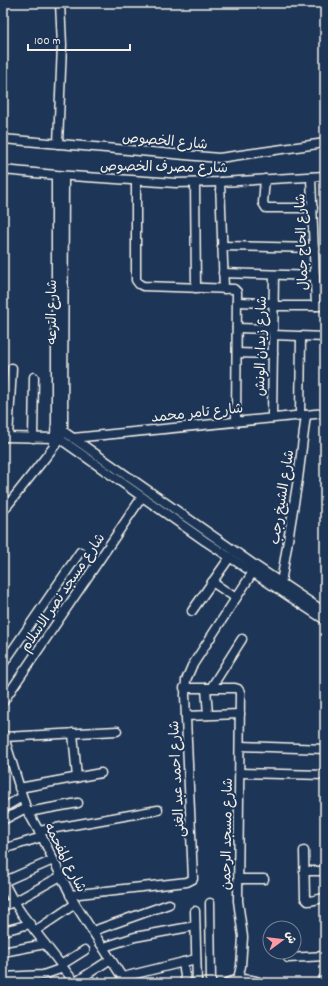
<svg xmlns="http://www.w3.org/2000/svg" width="328" height="986" font-family="Dekko,'Playpen Sans Arabic',sans-serif">
<style>
.lines{fill:none;stroke-linecap:round;stroke-linejoin:round}
.minor-casing{stroke:#f4f1e8;stroke-width:11}
.minor{stroke:#1d3557;stroke-width:8}
.labels{text-anchor:middle;stroke-width:4;stroke-linejoin:round;paint-order:stroke}
.street-label{font-size:14px;fill:#f4f1e8;stroke:#1d3557}
</style>
<rect width="100%" height="100%" fill="#1d3557"/>
<filter id="ink" filterUnits="userSpaceOnUse"><feTurbulence type="fractalNoise" baseFrequency=".025" numOctaves="2"/><feDisplacementMap in="SourceGraphic" scale="8" xChannelSelector="R" yChannelSelector="G"/><feConvolveMatrix kernelMatrix="1 2 1 2 8 2 1 2 1" color-interpolation-filters="sRGB"/></filter>
<g filter="url(#ink)">
<g class="lines">
<defs>
<g id="minor">
<path d="M3,139l216,19 106,-15"/>
<path d="M58,144l4,-99 -2,-42"/>
<path d="M3,170l53,5 120,8 44,-1 105,-6"/>
<path d="M311,177l5,129"/>
<path d="M265,179l-2,24 3,5h47"/>
<path d="M136,181v99l3,4 4,2 91,3 3,3 -1,129"/>
<path d="M220,182l4,107"/>
<path d="M195,183l1,105"/>
<path d="M222,246l92,2"/>
<path d="M223,273l92,3"/>
<path d="M237,302l37,1"/>
<path d="M274,306h51"/>
<path d="M237,328l36,1"/>
<path d="M273,335l52,2"/>
<path d="M237,353l36,1"/>
<path d="M300,415l1,-79"/>
<path d="M272,418l2,-143"/>
<path d="M63,431l193,135 69,46"/>
<path d="M4,437l51,1"/>
<path d="M8,437l4,-69"/>
<path d="M33,438l1,-61"/>
<path d="M73,438l252,-25"/>
<path d="M60,439l145,102 120,79"/>
<path d="M54,444l2,-21v-248"/>
<path d="M3,511l57,-72 3,-8 1,-255"/>
<path d="M212,582l24,16"/>
<path d="M281,583l17,-104 8,-64"/>
<path d="M192,611l38,-54"/>
<path d="M3,664l77,-112"/>
<path d="M184,688h51l3,1 2,3 -2,209 5,36 -2,29 -4,17"/>
<path d="M206,688l2,27"/>
<path d="M211,688l31,-49"/>
<path d="M3,702l139,-205"/>
<path d="M186,716l54,-2"/>
<path d="M73,733l4,45"/>
<path d="M3,734l23,74 16,29 33,67 51,79"/>
<path d="M4,737l113,-6"/>
<path d="M240,746l85,3"/>
<path d="M240,773l85,2"/>
<path d="M19,788l82,-15"/>
<path d="M3,808l19,-11"/>
<path d="M28,812l50,-9"/>
<path d="M3,820l23,-12"/>
<path d="M39,831l119,-21"/>
<path d="M3,849l39,-12"/>
<path d="M304,851l1,47 3,3c7,0 11,-3 17,-3"/>
<path d="M304,871h21"/>
<path d="M239,879h25"/>
<path d="M3,881l11,21 8,12 53,69"/>
<path d="M3,882l50,-22"/>
<path d="M70,895l117,-13 6,-3 -8,-184 1,-15 6,-14 61,-94"/>
<path d="M210,903l1,80"/>
<path d="M3,906l11,-4 47,-26"/>
<path d="M195,911l2,72"/>
<path d="M3,931l27,-7"/>
<path d="M35,931l40,-27"/>
<path d="M93,931l76,-27"/>
<path d="M104,947l31,-10 60,-11"/>
<path d="M3,952l42,-8"/>
<path d="M288,958l37,-2"/>
<path d="M183,962l3,21"/>
<path d="M61,965l24,-15"/>
<path d="M3,977l40,-2 20,-7"/>
<path d="M123,977l73,-18"/>
<path d="M323,979l2,1"/>
<path d="M74,983l37,-24"/>
<path d="M227,983c13,-5 22,-5 35,0"/>
</g>
</defs>
<use href="#minor" class="minor-casing"/>
<use href="#minor" class="minor"/>
</g>
</g>
<g class="labels">
<g class="street-label">
<text transform="translate(165 140) rotate(5)" y="5">شارع الخصوص</text>
<text transform="translate(164 166) rotate(1)" y="5">شارع مصرف الخصوص</text>
<text transform="translate(301 242) rotate(-92)" y="5">شارع الحاج جمال</text>
<text transform="translate(51 312) rotate(-90)" y="5">شارع الترعه</text>
<text transform="translate(260 346) rotate(-89)" y="5">شارع زيدان الونش</text>
<text transform="translate(197 412) rotate(-6)" y="5">شارع تامر محمد</text>
<text transform="translate(281 497) rotate(-81)" y="5">شارع الشيخ رجب</text>
<text transform="translate(62 592) rotate(-56)" y="5">شارع مسجد نصر الاسلام</text>
<text transform="translate(176 779) rotate(-93)" y="5">شارع احمد عبد الغنى</text>
<text transform="translate(226 834) rotate(-89)" y="5">شارع مسجد الرحمن</text>
<text transform="translate(66 857) rotate(63)" y="5">شارع المفحمه</text>
</g>
</g>
<rect width="328" height="986" fill="none" stroke="#1d3557" stroke-width="16"/>
<rect x="8" y="8" width="312" height="970" fill="none" stroke="#f4f1e8" stroke-width="1.5" filter="url(#ink)"/>
<g transform="translate(282 940) rotate(75)"><circle r="19" fill="#1d3557" stroke="#738091"/>
<path d="M0-3L7 15L0 10L-7 15Z" fill="#ff9aa2"/>
<text y="-6" font-size="11" font-weight="bold" text-anchor="middle" fill="#f4f1e8">ش</text>
</g>
<path d="M28 44v6h102v-6" fill="none" stroke="#f4f1e8" stroke-width="2"/>
<text x="34" y="44" font-size="12" fill="#f4f1e8" stroke="#1d3557" stroke-width="3" paint-order="stroke">100 m</text>
</svg>
